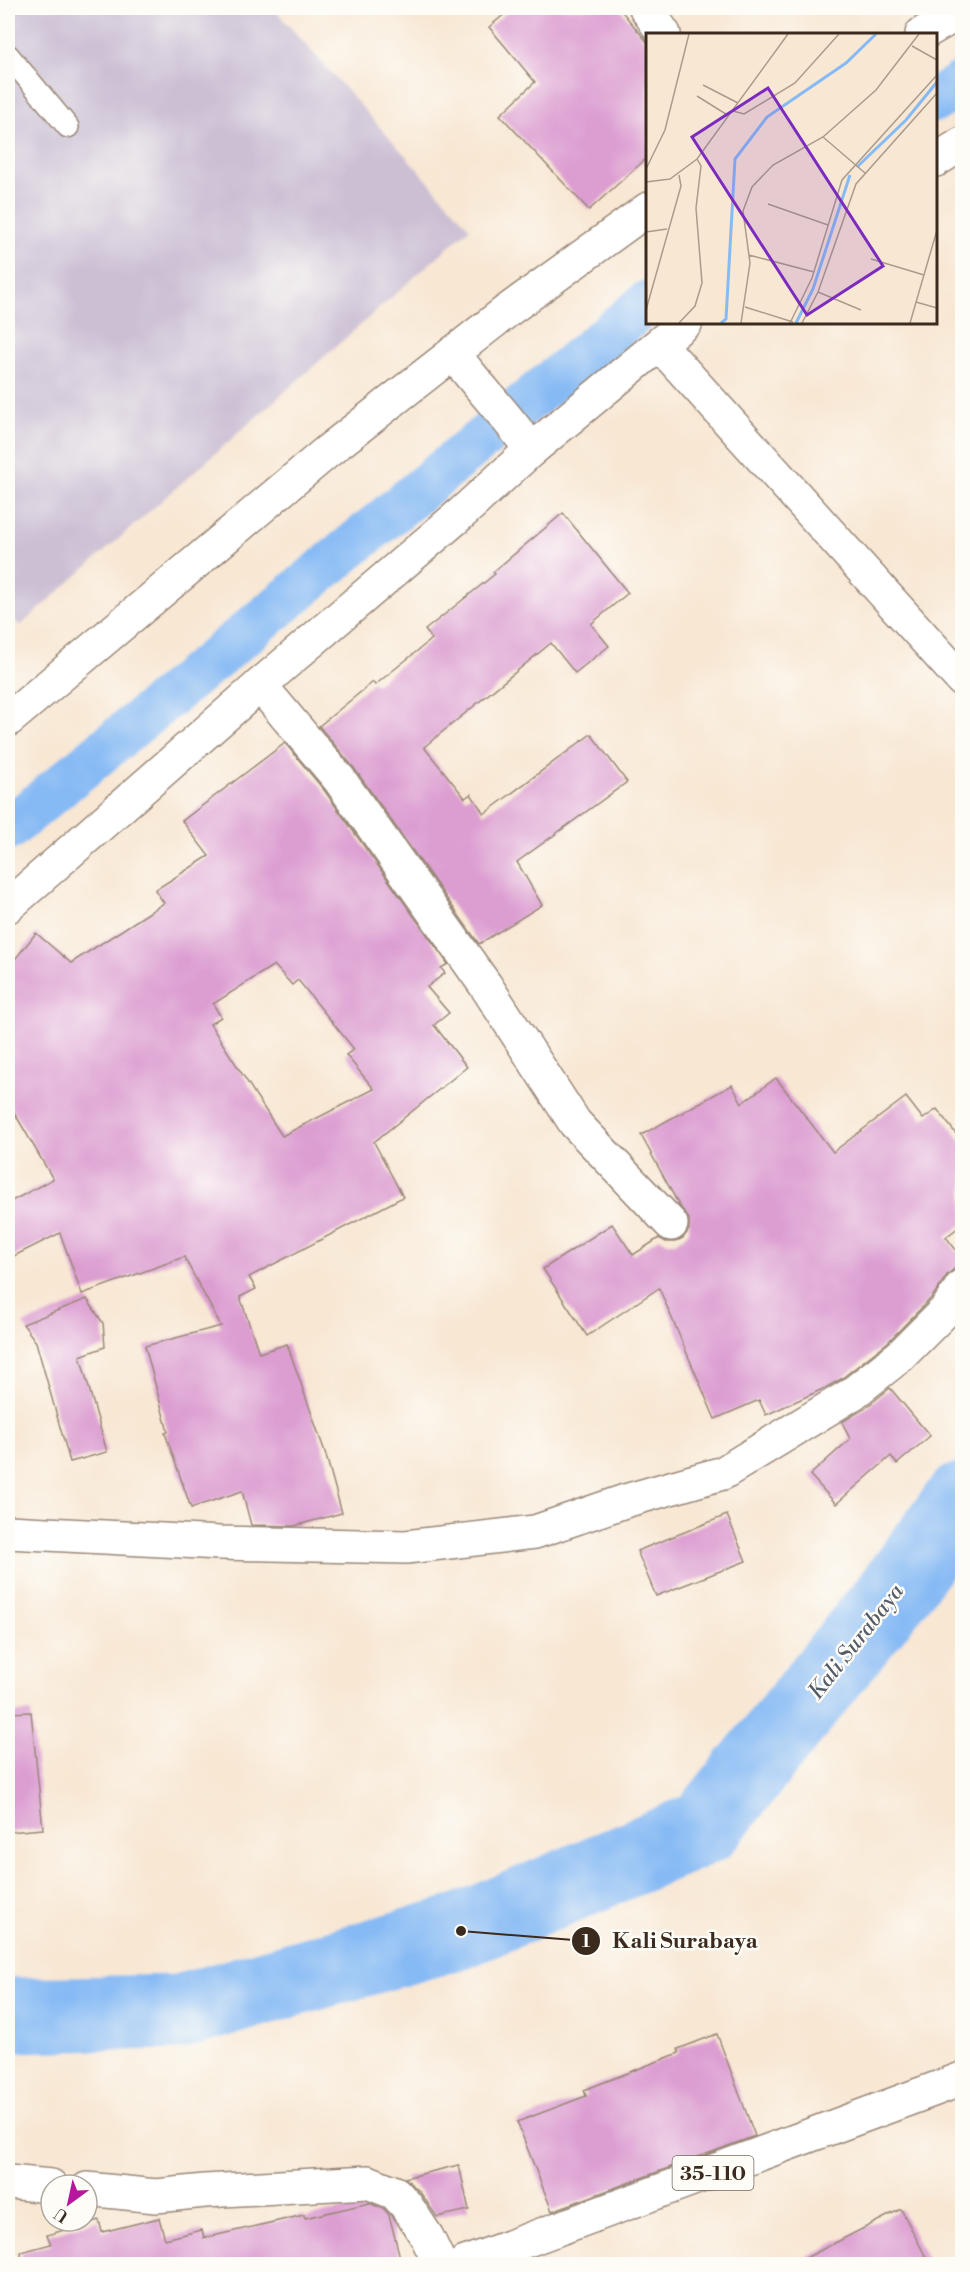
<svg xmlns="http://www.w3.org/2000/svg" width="970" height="2272" font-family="'Libre Bodoni',serif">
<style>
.industrial{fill:#cbbfd4}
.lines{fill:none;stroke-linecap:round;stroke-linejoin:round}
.canal{stroke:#86baf4;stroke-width:44}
.river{stroke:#86baf4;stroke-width:75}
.building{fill:#dc9ed1;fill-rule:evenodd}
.lane-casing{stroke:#9a8878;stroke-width:24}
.street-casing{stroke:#9a8878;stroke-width:36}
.primary-casing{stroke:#9a8878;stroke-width:36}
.lane{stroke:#fff;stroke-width:21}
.street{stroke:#fff;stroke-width:33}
.primary{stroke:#fff;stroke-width:33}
.labels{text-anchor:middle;stroke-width:5;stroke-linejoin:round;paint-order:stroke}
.shield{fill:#fdfcf7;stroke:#75695f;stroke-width:1.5}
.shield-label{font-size:20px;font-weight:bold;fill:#3b2a1e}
.water-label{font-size:22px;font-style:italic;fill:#555c69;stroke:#fdfcf7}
.inset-river{fill:none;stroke:#86baf4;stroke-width:3}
.inset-road{fill:none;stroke:#ac9b8b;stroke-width:1.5}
.view{fill:#7b2cbf;fill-opacity:0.15;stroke:#7b2cbf;stroke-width:3}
.inset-edge{fill:none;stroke:#3b2a1e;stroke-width:3}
.leader{fill:none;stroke:#3b2a1e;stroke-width:2}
.callout-dot{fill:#3b2a1e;stroke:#fdfcf7;stroke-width:2}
.mark-label{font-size:18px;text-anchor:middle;font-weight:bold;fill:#fff}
.callout-label{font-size:22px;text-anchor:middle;font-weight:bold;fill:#3b2a1e;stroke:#fdfcf7;stroke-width:5;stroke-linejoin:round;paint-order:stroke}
</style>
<rect width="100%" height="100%" fill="#fdfcf7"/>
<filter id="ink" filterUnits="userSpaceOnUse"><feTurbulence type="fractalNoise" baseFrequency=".0167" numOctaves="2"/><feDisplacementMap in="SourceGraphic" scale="12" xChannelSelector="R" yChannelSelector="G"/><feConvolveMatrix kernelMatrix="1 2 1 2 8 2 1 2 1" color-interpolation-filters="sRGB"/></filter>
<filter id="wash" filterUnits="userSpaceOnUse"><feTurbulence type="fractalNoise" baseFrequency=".008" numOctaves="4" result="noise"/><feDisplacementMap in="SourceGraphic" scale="24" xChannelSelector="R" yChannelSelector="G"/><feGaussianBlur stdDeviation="1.35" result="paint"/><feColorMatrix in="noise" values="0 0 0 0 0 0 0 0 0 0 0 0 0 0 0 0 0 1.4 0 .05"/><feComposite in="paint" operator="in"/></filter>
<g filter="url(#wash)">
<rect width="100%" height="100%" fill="#f8e7d3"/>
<path class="industrial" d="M8,8h265l197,220 -450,398 -12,-13z"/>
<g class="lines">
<g class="canal">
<path d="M936,100l26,-17"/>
<path d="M8,829l640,-527"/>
</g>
<path class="river" d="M8,2015l171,-3 282,-81 244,-104 185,-230 72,-97"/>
</g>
<g id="blocks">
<g class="building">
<path d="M512,8h107l29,35v114l-59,53 -89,-95 35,-33 -46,-55z"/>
<path d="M563,513l65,80 -37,31 18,22 -34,27 -24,-30 -127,104 41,51 6,-4 13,20 107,-80 36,48 -110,80 25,43 -63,39 -125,-176 -35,-42 54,-44 2,3 57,-46 -7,-9 70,-56 -2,-2z"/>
<path d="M285,743l39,47 124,174 -7,4 4,5 -18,14 22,26 -15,12 33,42 -93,75 29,55 -154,80 7,12 -16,8 19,56 28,-9 38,108 17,61 -48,13 -43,-1 -9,-34 -51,17 -26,-75 3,-1 -23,-86 76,-20 -37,-69 -102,37 -22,-61 -52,26v-56l45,-24 -45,-77v-134l28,-35 35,30 93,-60 -9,-13 54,-34 -27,-35zM274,965l18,20 6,-5 56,69 -8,6 28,34 -92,47 -72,-112 11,-7 -8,-13z"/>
<path d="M776,1078l57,74 73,-55 17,22 14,-10 26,34v81l-17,13 17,22v8l-9,2 -7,6 -14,21 -45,46 -47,37 -16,9 -59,27 -7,-15 -44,19 -56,-131 -72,48 -44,-67 69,-45 21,31 26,-17 7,4h9l8,-4 6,-8v-11l-10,-14 -38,-70 91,-50 10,18z"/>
<path d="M87,1299l16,24 2,24 -25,9 27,96 -37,10 -34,-120 -13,-18z"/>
<path d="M890,1388l40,48 -33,28 -6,-8 -55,48 -26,-29 40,-36 -8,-17 22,-13z"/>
<path d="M727,1515l19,46 -90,35 -19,-45z"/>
<path d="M31,1712l12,117 -35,3v-119z"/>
<path d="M717,2034l38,102 -203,75 -35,-89 69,-26 -2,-6 95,-37 -1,-4z"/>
<path d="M459,2165l10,45 -32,7 -17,-25 -15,-14z"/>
<path d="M369,2203l15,6 5,6 13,50h-380l-1,-13 30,-8 -4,-9 52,-15 3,12 57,-14 6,21 37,-9 2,8 100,-23 1,3z"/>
<path d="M901,2209l29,56h-138z"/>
</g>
</g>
</g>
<g filter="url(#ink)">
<use href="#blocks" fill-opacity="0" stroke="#9a8878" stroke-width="1.5"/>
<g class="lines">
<defs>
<path id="lane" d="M8,55l60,72"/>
<g id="street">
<path d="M646,8l18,26"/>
<path d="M922,34l40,-23"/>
<path d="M936,160l26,-16"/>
<path d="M660,345l302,335"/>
<path d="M453,353c25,34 55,63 78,97"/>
<path d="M260,685l79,94 147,207 89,137 96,101"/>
<path d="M8,720l320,-269 179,-140 141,-102"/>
<path d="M8,906l252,-221 203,-173 68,-62 155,-128"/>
<path d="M8,1532l212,11 186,4 129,-15 90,-31 98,-28 129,-79 48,-38 47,-47 15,-23"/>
<path d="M8,2182l43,4"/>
<path d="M87,2189l69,7 49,-5 163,-9 27,11 11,12 21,32 13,27"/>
</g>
<path id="primary" d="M463,2264l499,-185"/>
</defs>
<use href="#lane" class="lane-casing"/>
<use href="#street" class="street-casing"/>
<use href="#primary" class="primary-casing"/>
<use href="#lane" class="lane"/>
<use href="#street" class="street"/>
<use href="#primary" class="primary"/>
</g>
</g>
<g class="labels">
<rect class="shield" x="672.5" y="2156" width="81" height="34" rx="4.5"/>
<g class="shield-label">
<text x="713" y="2180">35-110</text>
</g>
<g class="water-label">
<text transform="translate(855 1641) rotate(-52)" y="8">Kali Surabaya</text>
</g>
</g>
<g transform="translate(646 33)">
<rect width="291" height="291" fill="#f8e7d3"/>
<path class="inset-river" d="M211,134l49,-47 31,-38M75,290l5,-4 9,-160 32,-42 79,-54 30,-29M150,290l17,-34 37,-114"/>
<path class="inset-road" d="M266,13l25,14M57,52l35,18M51,63l32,20M87,78l11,3 51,-31 44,-49M177,104l42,36M0,136l19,-39 24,-96M0,149l24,-3 27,-20 91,-125M122,171l60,21M0,199l21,-3M103,222l65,17M225,226l53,16M172,259l43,18M270,269l21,6M99,274l48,15M0,277l35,-124 -2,-11M33,290l16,-17 7,-23 -6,-75 5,-42 -4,-7M95,290l9,-60 -7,-52 9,-24 21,-22 50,-28 53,-47 43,-56M144,290l22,-45 30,-98 95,-105M156,290l16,-31 38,-108 81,-91M264,290l27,-93"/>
<path class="view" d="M122,55l115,178 -76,49 -115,-178z"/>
<rect width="291" height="291" class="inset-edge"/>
</g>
<path class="leader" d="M461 1931L586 1941"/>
<g class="callout-dot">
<circle cx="461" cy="1931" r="6"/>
<circle cx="586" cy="1941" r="15"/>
</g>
<g class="mark-label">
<text x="586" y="1947">1</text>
</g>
<g class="callout-label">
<text x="685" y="1948">Kali Surabaya</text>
</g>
<rect width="970" height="2272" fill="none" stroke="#fdfcf7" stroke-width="30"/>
<g transform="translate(69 2203) rotate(213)"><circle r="28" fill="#fdfcf7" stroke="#afa8a0" stroke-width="1.5"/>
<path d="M0-4.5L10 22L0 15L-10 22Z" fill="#b5179e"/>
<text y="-9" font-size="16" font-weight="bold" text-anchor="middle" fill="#3b2a1e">U</text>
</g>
</svg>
